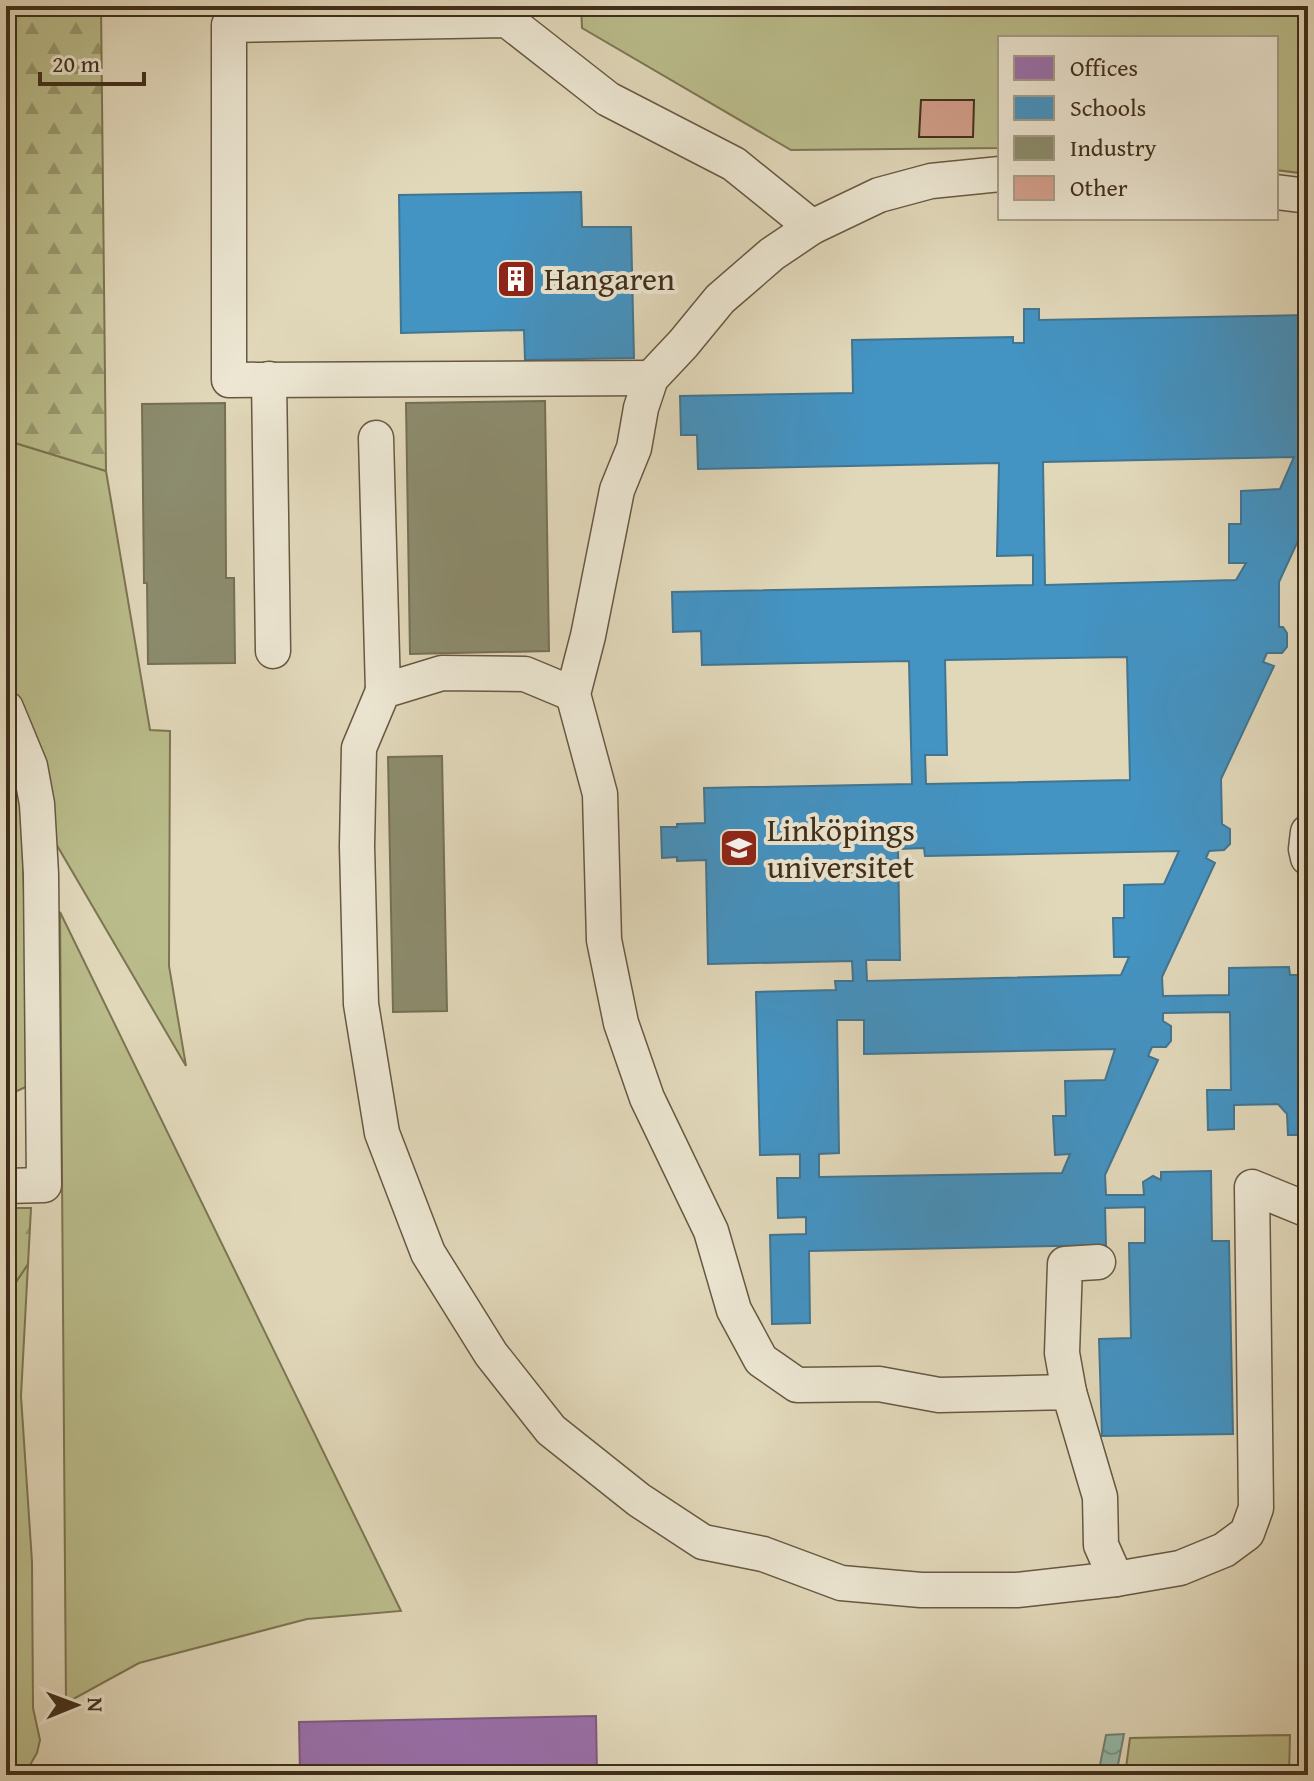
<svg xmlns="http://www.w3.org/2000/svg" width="1314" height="1781" font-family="'Gentium Book Plus',serif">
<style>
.grass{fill:#babc8b;stroke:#7d7552;stroke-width:2}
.forest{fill:url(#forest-firs);stroke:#7d7552;stroke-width:2}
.water{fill:url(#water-waves);stroke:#738272;stroke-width:2}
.offices{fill:#9970ab;stroke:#7e5c80;stroke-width:2}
.schools{fill:#4393c3;stroke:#427590;stroke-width:2;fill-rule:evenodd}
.industry{fill:#8c8c6e;stroke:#757055;stroke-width:2}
.building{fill:#d49f8c;stroke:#402e1a;stroke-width:2}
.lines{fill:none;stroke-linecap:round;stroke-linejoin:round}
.minor-casing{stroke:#685842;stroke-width:37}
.minor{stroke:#ece6d2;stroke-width:34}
.labels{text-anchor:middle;stroke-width:8;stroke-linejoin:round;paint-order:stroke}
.poi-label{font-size:32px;fill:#402e1a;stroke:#ece6d2;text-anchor:start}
</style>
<defs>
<pattern id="forest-firs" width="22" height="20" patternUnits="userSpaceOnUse" patternTransform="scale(2)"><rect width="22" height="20" fill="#babc8b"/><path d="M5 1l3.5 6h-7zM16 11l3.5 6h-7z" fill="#999971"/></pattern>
<pattern id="water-waves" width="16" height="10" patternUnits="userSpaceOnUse" patternTransform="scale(2)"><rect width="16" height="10" fill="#95baac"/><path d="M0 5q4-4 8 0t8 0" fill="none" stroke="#7b988b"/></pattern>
</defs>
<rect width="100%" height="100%" fill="#e1d8ba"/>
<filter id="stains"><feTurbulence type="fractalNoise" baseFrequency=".0025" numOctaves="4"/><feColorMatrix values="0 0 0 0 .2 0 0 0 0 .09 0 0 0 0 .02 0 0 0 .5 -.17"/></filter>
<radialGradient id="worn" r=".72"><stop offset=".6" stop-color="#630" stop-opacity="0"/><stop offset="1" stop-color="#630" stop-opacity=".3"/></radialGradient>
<g class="grass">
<path d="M581,6h727v168l-32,-4v-132h-276v110l-209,2 -209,-122z"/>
<path d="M6,437l6,5 94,29 44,259 20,1 -1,235 17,100 -138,-236 -27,-114 -15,-27z"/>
<path d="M60,912l341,699 -94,8 -168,44 -73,40z"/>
<path d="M28,1264l-7,132 11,166 1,146 7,32 -3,13 -7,12 -18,10h-6v-478z"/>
<path d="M1290,1735l-1,40h-164l5,-37z"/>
</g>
<g class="forest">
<path d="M6,6h95l5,465 -94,-29 -6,-5z"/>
<path d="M6,736l14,32 10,317 -24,11z"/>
<path d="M6,1208h25l-3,56 -22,33z"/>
</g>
<path class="water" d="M1124,1734l-8,41h-18l8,-40z"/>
<path class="offices" d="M596,1716l1,59h-297l-1,-53z"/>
<g class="schools">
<path d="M581,192l1,35h49l3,131 -109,2 -1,-30 -123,3 -2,-138z"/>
<path d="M1024,309h15v11l269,-5v204l-29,63v45h4l4,6v14l-5,6h-15l-4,9 11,4 -53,113 1,45 8,5v15l-6,6 -15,1 -3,7 9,5 -53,114 1,19 66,-1v-27l60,-1 1,8h13v-7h5v167h-20l-1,-21 -9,-10 -44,1v24l-26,1 -1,-40h24l-1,-78 -67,1v8l8,5v15l-5,6h-14l-4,9 10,4 -53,115 1,20h38l-1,-13 10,-6 8,4v-8l50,-1 1,70h17l4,193 -131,2 -3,-97 32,-1 -2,-95h16v-36l-40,1 1,37 -297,6 1,72 -38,1 -2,-89 36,-1v-17l-28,1 -1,-40h23v-24l-40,1 -4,-163 80,-2 -1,-9h18l-1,-20 -144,3 -2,-104 -29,1v-4l-15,1 -1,-31h16v-3l28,-1 -1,-35 208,-4 -3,-123 -207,4 -1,-34 -28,1 -1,-40 361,-7v-30l-36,1 2,-93 -301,6 -1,-34h-16l-1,-39 173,-3 -1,-53 161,-3v6h11zM1294,457l-14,32 -39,2v33h-12v39h17l-10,17 -191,5 -2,-123zM1127,657l3,123 -204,4 -1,-29h22l-2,-95zM924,848l1,8 254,-5 -15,33 -40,1v33h-11l1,39h15l-8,18 -254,6 -1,-21h34l-2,-111zM837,1020h27v34l251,-5 -10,31 -40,1 1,35h-13l2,39 15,-1 -8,19 -243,4v-23l20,-1z"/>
</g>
<g class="industry">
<path d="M545,401l4,250 -139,3 -4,-251z"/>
<path d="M225,403l1,175h8l1,85 -87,1 -1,-81h-3l-2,-179z"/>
<path d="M442,756l5,255 -54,1 -5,-255z"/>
</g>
<path class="building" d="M921,100h53l-1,37h-54z"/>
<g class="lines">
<defs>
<g id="minor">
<path d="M1000,174l-69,7 -52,14 -67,32 -40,27 -52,45 -37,45 -32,34 -10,30 -7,40 -17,42 -29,146 -15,58 27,100 4,146 17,83 26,75 64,133 23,79 27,50 36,25 82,-1 60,11 130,-3 31,105 1,48 15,34"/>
<path d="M1276,192l32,4"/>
<path d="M651,378l-422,2v-355l278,-5 101,79 126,65 78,63"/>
<path d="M269,379l4,272"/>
<path d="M376,438l7,253"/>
<path d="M573,694l-48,-20 -83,-1 -59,18 -24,57 -2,98 4,158 21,129 46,120 63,101 60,76 88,70 64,42 60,12 78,29 80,7h96l99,-11 64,-11 44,-18 23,-17 9,-25 -4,-321 56,23"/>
<path d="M6,708l24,58 7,38 4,70 3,311 -38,1"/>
<path d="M1308,832l-2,17 2,9"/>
<path d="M1069,1392l-7,-39 3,-89 33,-2"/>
</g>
</defs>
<use href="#minor" class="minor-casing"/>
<use href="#minor" class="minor"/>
</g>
<defs>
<symbol id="building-square" viewBox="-11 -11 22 22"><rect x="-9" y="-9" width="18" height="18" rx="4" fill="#8f2418" stroke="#ece6d2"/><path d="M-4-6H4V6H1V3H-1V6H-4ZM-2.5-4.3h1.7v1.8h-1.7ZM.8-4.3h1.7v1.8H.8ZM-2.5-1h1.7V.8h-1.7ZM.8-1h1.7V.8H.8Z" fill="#fff"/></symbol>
<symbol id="university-square" viewBox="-11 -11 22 22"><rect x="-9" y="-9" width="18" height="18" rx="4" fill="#8f2418" stroke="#ece6d2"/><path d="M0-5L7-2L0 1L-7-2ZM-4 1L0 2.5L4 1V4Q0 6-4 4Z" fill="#fff"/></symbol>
</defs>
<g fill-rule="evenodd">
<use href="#building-square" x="494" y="257" width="44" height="44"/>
<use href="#university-square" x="717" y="826" width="44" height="44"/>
</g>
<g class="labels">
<g class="poi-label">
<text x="544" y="290">Hangaren</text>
<text x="767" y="841">Linköpings<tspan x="767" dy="37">universitet</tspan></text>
</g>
</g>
<rect width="1314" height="1781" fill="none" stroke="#e1d8ba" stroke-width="32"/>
<rect x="8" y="8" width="1298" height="1765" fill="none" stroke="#402e1a" stroke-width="4"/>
<rect x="16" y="16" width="1282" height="1749" fill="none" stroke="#402e1a" stroke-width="2"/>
<rect x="998" y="36" width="280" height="184" fill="#ece6d2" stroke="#a79c88" stroke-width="2"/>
<rect x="1014" y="56" width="40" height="24" fill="#9970ab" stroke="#a79c88" stroke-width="2"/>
<text x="1070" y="76" font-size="24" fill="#402e1a">Offices</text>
<rect x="1014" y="96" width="40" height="24" fill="#4393c3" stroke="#a79c88" stroke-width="2"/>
<text x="1070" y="116" font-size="24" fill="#402e1a">Schools</text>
<rect x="1014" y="136" width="40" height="24" fill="#8c8c6e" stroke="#a79c88" stroke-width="2"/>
<text x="1070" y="156" font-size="24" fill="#402e1a">Industry</text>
<rect x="1014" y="176" width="40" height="24" fill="#d49f8c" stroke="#a79c88" stroke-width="2"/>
<text x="1070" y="196" font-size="24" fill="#402e1a">Other</text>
<g transform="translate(76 1705) rotate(89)" stroke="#ece6d2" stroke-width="6" paint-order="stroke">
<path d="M0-6L14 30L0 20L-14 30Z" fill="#402e1a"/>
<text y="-12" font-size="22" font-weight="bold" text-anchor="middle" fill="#402e1a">N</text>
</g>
<path d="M40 72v12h104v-12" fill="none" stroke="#402e1a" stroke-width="4"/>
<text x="52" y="72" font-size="24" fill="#402e1a" stroke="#ece6d2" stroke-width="6" paint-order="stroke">20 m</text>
<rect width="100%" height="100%" filter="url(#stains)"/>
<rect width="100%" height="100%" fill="url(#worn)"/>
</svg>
